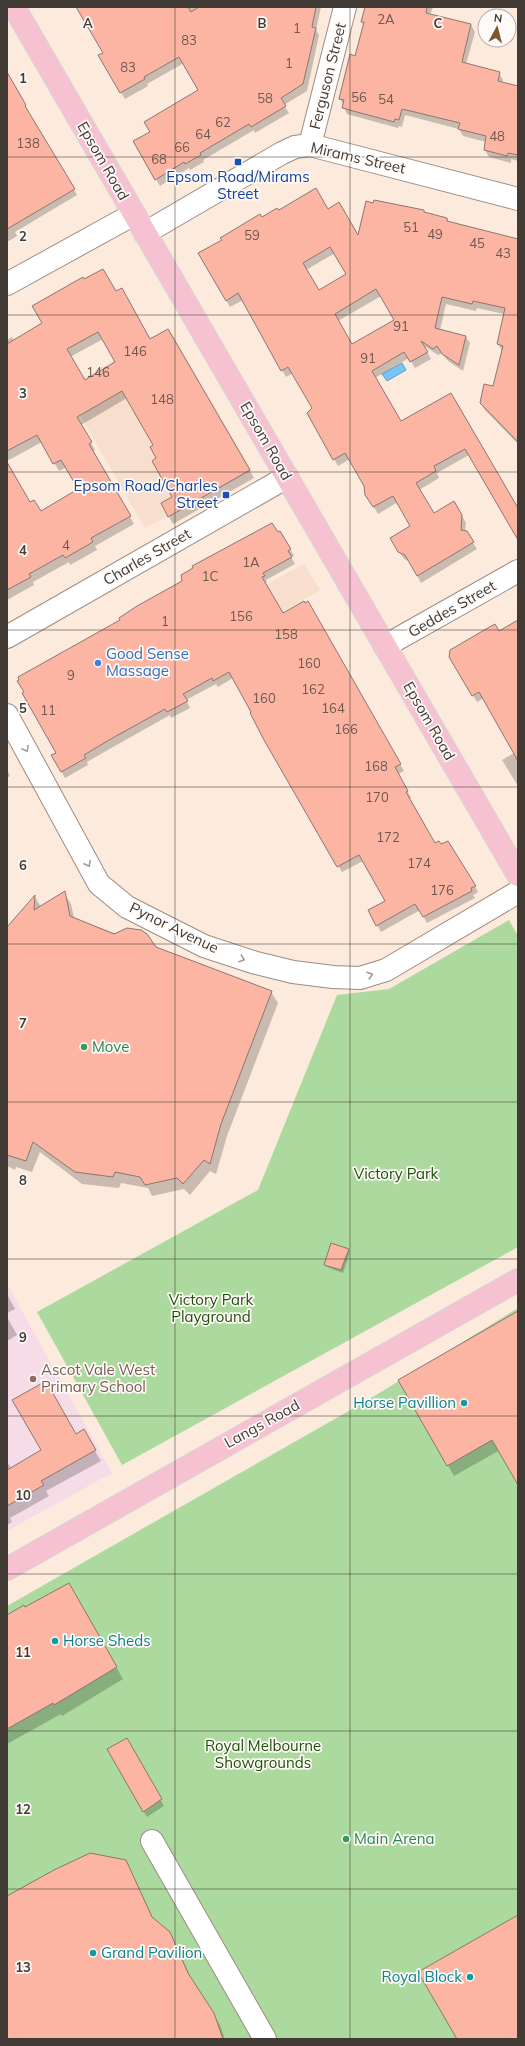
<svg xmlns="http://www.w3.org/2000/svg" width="525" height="2046" font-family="Mulish,sans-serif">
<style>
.built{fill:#f7decd}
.education{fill:#f5dce6}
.green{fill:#abd99e}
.water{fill:#76c4fb;stroke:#669bc0}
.shadow{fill:#0003;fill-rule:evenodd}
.building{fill:#fcb4a3;stroke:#8b7772;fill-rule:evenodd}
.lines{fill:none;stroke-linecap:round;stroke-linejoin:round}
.minor-casing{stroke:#9d8c81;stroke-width:24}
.major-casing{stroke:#d5d4d3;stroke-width:24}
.minor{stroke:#fff;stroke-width:22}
.major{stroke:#f6c2d1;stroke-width:22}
.oneway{stroke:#a09c9a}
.grid{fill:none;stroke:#423a35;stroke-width:1;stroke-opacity:0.55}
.transit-dot{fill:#1a4fb4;stroke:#fefaf7;stroke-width:1.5}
.shop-dot{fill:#3f7fe0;stroke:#fefaf7;stroke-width:1.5}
.leisure-dot{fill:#2e9e5b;stroke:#fefaf7;stroke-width:1.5}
.education-dot{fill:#8d6e63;stroke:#fefaf7;stroke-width:1.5}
.culture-dot{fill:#0f9aa8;stroke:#fefaf7;stroke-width:1.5}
.labels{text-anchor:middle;stroke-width:3.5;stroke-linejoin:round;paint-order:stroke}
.number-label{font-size:13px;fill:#705850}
.street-label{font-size:15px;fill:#423a35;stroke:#fefaf7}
.transit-label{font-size:15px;fill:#164399;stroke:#fefaf7}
.shop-label{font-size:15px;fill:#366cbe;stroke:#fefaf7;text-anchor:start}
.leisure-label{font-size:15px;fill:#27864d;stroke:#fefaf7;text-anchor:start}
.park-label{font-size:15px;fill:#1f500a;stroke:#fefaf7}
.education-label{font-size:15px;fill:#785e54;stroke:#fefaf7;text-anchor:start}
.culture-label{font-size:15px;fill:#0d838f;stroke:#fefaf7;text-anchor:end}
.grid-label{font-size:13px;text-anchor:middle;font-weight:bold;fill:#423a35;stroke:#fefaf7;stroke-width:3.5;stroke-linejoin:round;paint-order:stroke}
</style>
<rect width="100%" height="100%" fill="#fceadd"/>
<g class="built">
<path d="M169,328l83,143 -107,57 -80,-139z"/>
<path d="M304,564l16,26 -105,60 -17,-28z"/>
</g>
<path class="education" d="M7,1284l105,189 -105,58z"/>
<g class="green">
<path d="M509,920l9,16v311l-396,218 -85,-153 221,-122 79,-195 52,-6z"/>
<path d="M518,1308v731h-511v-433l361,-206z"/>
</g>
<path class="water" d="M402,363l4,7 -19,11 -5,-7z"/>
<g class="shadow">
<path d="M77,7h244l-5,23 3,5 -12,56 -23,14 5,8 -34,20 -1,-3 -51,30 1,2 -14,8 -1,-2 -29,18 -26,-44 17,-10 48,-41 -15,-28 -37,21 1,2 -23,13 -26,-43 5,-3z"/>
<path d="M366,7h67l-3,8 41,10 4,7 -9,32 33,9 4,7 -1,3 16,5v73l-7,-2v4l-22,-6 -4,-7 1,-8 -23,-6 -4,-7 -54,-14 -3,12 -3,-1 -1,2 -51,-14 -7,-16 16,-41 8,-31 -2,-4z"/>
<path d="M7,74l22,38 -2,1 50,82 -62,37 2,4 -10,6z"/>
<path d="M374,204l50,7 2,3 21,5 2,3 69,19v203l-33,-34 -4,-7 13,-16 8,-36 -4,-7 6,-30 -27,-6 -1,3 -30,-7 -6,26 26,7 4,6 -7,28 -15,-10 -6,-8 -4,2 -15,-10 8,14 -16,9 -6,-10 -34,20 26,45 50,-29 67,116v29l-49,-84 -32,18 2,5 -20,12 14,24 21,-12 12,21 -1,8 12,18 -56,34 -11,-21 -6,-3 -13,-21 20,-12 -13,-24 -20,12 -12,-20 -1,-8 -15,-27 -12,7 -30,-53 5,-5 -20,-35 -7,4 -43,-77 -13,7 -31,-53 62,-35 17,-8 50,-1 31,27zM335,253l13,21 -29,17 -13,-21zM381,296l14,25 -43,24 -14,-24z"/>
<path d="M84,281l32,12 34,48 18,-10 86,147 -81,46 -11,-20 12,-7 -20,-51 -27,-48 -46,27 14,25 -2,2 41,72 -39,22 2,4 -27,15 -1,-3 -36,20 1,3 -27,15v-130l23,34 11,8 39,-22 -13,-23 -8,4 -17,-29 -35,19v-121l5,-3 2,4 29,-18zM103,339l14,24 -33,18 -14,-24z"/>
<path d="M280,532l14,24 -3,1 4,7 -29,16 1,2 -2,2 17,30 26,-11 96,168 -6,3 13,24 -2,1 25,46 41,41 3,6 -5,3 2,3 -48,25 -7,-13 -39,22 -12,-22 17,-9 -23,-40 -21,11 -77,-133 -12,-27 -20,-34 -15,9 -2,-3 -30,16 4,8 -19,10 -1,-3 -57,32 -26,15 1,3 -23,13 -12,-22z"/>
<path d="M518,621v165l-16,-26 12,-7 -30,-55 -7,4 -27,-45z"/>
<path d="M7,769l3,7 -3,2z"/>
<path d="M64,893l7,11 3,14 197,74 7,11 -51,133 -11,38 -6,-3 -20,24 -6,-6 -32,7 -4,-8 -27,-5 -2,5 -37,-4 -42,-32 -8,20 -16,-5 -1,3 -8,-4v-238l28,-31 6,10z"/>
<path d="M348,1249l2,3 -7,21 -16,-6 -2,-3z"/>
<path d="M7,1294l8,15 -8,4z"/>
<path d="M518,1312v171l-18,-33 -46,26 -55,-96z"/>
<path d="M7,1317l10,18 -10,6z"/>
<path d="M83,1431l18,30 -55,30 3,5 -39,22 2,4 -5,3v-64l4,7z"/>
<path d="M69,1584l54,95 -61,37 -1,-2 -54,30v-128l18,-7z"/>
<path d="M126,1739l38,67 -17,11 -39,-68z"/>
<path d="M132,1873l21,46 17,14 23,49 27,43 5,14h-218v-142z"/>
</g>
<g class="building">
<path d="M76,7h112l3,5 8,-5h117l-4,20 4,1 -13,56 -22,14 5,8 -35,21 -2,-3 -49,29 1,2 -16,9 -1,-2 -29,18 -22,-39 17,-9 -6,-10 54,-32 -19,-33 -35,20 1,2 -25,14 -22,-38 5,-2z"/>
<path d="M365,7h62l-1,6 45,11 -9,38 38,10 -2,9 20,5v69l-10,-2 -1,3 -23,-6 2,-14 -28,-7 2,-6 -58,-14 -3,11 -4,-1 -1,3 -52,-14 2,-8 -5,-1 11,-45 5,2 9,-34h-3z"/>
<path d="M7,72l19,33 -1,1 50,83 -68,40z"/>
<path d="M316,188l12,21 11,-7 19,33 8,-34 7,2 1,-3 50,10v2l23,6v3l71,18v203l-38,-39 4,-19 9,2 10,-40 -6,-2 8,-36 -32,-7 -1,3 -30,-7 -7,31 31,8 -7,29 -17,-11 -5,-8 -4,3 -12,-8 7,11 -18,10 -6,-10 -32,19 29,50 50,-28 67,115v32l-53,-91 -31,17 2,5 -20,12 18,30 20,-12 8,14 -1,15 6,1 7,11 -57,34 -12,-21 -7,-3 -8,-14 20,-12 -17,-30 -20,11 -8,-12 -1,-9 -19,-33 -12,7 -26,-47 5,-5 -24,-41 -7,4 -43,-78 -12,8 -28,-48 24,-13 -2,-2 40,-24 2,3 15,-9 2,2zM330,247l16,27 -27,16 -16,-27zM376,289l18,31 -42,24 -17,-30z"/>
<path d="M103,269l13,22 6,-3 28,51 18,-10 82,141 -82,47 -7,-14 11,-6 -20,-36 4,-3 -6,-11 3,-2 -31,-54 -45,26 15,25 -3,2 42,72 -40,22 2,4 -28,16 -2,-3 -34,19 2,3 -24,13v-128l23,40 4,-2 7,11 37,-22 -17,-29 -8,4 -16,-29 -30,16v-107l35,-21 -10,-17 51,-29 1,2zM98,332l17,30 -30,18 -18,-31z"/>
<path d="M272,523l6,9 2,-1 11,18 -3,2 4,6 -29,16 2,3 -3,1 21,36 21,-12 1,2 3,-2 93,163 -6,3 13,24 -2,1 29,51 4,-2 2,3 7,-3 28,45 -5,2 1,3 -49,26 -8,-13 -39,22 -8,-16 17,-9 -26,-46 -22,12 -73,-127 -14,-27 1,-1 -22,-40 -16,9 -1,-3 -29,16 5,7 -21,11 -2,-3 -56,31 -25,15 2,3 -25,14 -10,-17 5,-2 -34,-60 2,-1 -7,-11 2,-1 -1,-3 102,-57 -1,-2 18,-12 45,-25 -1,-6 12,-7 -1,-2z"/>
<path d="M518,620v141l-39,-69 -7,4 -23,-39 1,-7 36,-21 9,-5 4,7z"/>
<path d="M65,891l5,25 44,18 13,-6 14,2 6,4 9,13 116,44 -51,133 -11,40 -6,-4 -21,24 -6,-6 -32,7 -5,-8 -25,-5 -2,5 -38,-5 -42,-30 -7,19 -19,-6v-228l28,-32 -1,15z"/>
<path d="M331,1243l18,6 -8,21 -17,-5z"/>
<path d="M518,1311v174l-26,-45 -45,26 -49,-86z"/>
<path d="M46,1381l30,53 8,-5 12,21 -55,31 3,4 -37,21v-36l34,-20 -29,-50z"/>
<path d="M69,1583l48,84 -63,38 -1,-2 -46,26v-114l17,-10 1,2z"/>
<path d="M127,1738l35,61 -19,13 -36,-63z"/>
<path d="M90,1853l36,7 26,57 18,15 18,41 26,40 9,26h-216v-143l47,-26z"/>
<path d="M518,1915v124h-61l-39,-67z"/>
</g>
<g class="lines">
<defs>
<g id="minor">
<path d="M310,145l35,-138"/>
<path d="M145,233l137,-80 13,-6 15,-2 208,54"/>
<path d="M7,284l127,-70"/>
<path d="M7,637l280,-160"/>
<path d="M385,646l133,-75"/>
<path d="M7,715l92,169 28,23 77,39 52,17 37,9 40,5 27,1 26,-8 132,-78"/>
<path d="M152,1841l113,198"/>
</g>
<g id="major">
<path d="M14,7l504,868"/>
<path d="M7,1569l511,-289"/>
</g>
</defs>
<use href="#minor" class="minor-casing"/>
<use href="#major" class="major-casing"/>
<use href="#minor" class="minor"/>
<use href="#major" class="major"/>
</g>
<defs><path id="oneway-chevron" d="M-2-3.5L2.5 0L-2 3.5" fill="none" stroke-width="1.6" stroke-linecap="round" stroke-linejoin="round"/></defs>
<g class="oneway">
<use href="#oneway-chevron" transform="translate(26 749) rotate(61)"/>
<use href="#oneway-chevron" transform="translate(88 864) rotate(63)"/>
<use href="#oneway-chevron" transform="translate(242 959) rotate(19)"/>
<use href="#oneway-chevron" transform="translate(370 975) rotate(-17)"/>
</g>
<path class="grid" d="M175,7v2032M350,7v2032M7,157h511M7,315h511M7,472h511M7,630h511M7,787h511M7,944h511M7,1102h511M7,1259h511M7,1416h511M7,1574h511M7,1731h511M7,1889h511"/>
<g class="transit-dot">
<rect x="234" y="158" width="8" height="8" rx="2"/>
<rect x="222" y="491" width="8" height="8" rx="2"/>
</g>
<circle class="shop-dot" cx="98" cy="663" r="4"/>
<g class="leisure-dot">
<circle cx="84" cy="1047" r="4"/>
<circle cx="346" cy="1839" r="4"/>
</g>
<circle class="education-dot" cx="33" cy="1379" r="4"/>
<g class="culture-dot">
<circle cx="464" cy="1403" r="4"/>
<circle cx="55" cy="1641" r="4"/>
<circle cx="93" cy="1953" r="4"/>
<circle cx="470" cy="1977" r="4"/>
</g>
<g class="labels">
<g class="number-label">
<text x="386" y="24">2A</text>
<text x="297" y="33">1</text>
<text x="189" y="45">83</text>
<text x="289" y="68">1</text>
<text x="128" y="72">83</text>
<text x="359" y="102">56</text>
<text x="265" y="103">58</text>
<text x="386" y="104">54</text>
<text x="223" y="127">62</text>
<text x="203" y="139">64</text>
<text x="497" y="141">48</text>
<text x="28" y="148">138</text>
<text x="182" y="152">66</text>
<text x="159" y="164">68</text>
<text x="411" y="232">51</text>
<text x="435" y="239">49</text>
<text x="252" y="240">59</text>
<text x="477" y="248">45</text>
<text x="503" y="258">43</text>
<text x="401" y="331">91</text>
<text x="135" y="356">146</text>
<text x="368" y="363">91</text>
<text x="98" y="377">146</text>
<text x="162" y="404">148</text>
<text x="66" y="550">4</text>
<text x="251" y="567">1A</text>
<text x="210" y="581">1C</text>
<text x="241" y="621">156</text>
<text x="165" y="626">1</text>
<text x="286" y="639">158</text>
<text x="309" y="668">160</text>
<text x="71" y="680">9</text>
<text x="313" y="694">162</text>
<text x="264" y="703">160</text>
<text x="333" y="713">164</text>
<text x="48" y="715">11</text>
<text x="346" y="734">166</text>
<text x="376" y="771">168</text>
<text x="377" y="802">170</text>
<text x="388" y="842">172</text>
<text x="419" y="868">174</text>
<text x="442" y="895">176</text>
</g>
<g class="street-label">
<text transform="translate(328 76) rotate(-76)" y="5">Ferguson Street</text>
<text transform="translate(358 158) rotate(13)" y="5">Mirams Street</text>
<text transform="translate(103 161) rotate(60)" y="5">Epsom Road</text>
<text transform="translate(266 441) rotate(60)" y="5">Epsom Road</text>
<text transform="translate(147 557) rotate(-30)" y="5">Charles Street</text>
<text transform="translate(452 609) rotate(-30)" y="5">Geddes Street</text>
<text transform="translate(429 721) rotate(60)" y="5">Epsom Road</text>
<text transform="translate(174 928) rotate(26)" y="5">Pynor Avenue</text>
<text transform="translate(262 1424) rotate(-29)" y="5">Langs Road</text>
</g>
<g class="transit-label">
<text x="238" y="182">Epsom Road/Mirams<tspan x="238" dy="17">Street</tspan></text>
<text x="218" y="491" text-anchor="end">Epsom Road/Charles<tspan x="218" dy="17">Street</tspan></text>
</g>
<g class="shop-label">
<text x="106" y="659">Good Sense<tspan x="106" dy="17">Massage</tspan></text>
</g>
<g class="leisure-label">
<text x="92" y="1052">Move</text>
<text x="354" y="1844">Main Arena</text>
</g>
<g class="park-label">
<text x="396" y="1179">Victory Park</text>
<text x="211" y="1305">Victory Park<tspan x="211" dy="17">Playground</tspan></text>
<text x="263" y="1751">Royal Melbourne<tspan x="263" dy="17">Showgrounds</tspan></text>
</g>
<g class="education-label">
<text x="41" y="1375">Ascot Vale West<tspan x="41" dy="17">Primary School</tspan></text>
</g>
<g class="culture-label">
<text x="456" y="1408">Horse Pavillion</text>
<text x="63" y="1646" text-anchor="start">Horse Sheds</text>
<text x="101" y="1958" text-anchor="start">Grand Pavilion</text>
<text x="462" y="1982">Royal Block</text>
</g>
</g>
<g class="grid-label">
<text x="88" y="28">A</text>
<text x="262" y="28">B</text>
<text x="438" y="28">C</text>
<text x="23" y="83">1</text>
<text x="23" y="241">2</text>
<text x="23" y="398">3</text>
<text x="23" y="555">4</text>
<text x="23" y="713">5</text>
<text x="23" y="870">6</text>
<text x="23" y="1028">7</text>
<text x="23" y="1185">8</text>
<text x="23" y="1342">9</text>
<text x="23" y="1500">10</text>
<text x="23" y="1657">11</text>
<text x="23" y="1814">12</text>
<text x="23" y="1972">13</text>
</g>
<rect width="525" height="2046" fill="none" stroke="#423a35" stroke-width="16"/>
<g transform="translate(497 28) rotate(7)"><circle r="19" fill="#fefaf7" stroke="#b3ada9"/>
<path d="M0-3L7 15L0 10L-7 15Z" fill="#79562f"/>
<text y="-6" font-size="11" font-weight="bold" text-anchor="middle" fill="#423a35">N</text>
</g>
</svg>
